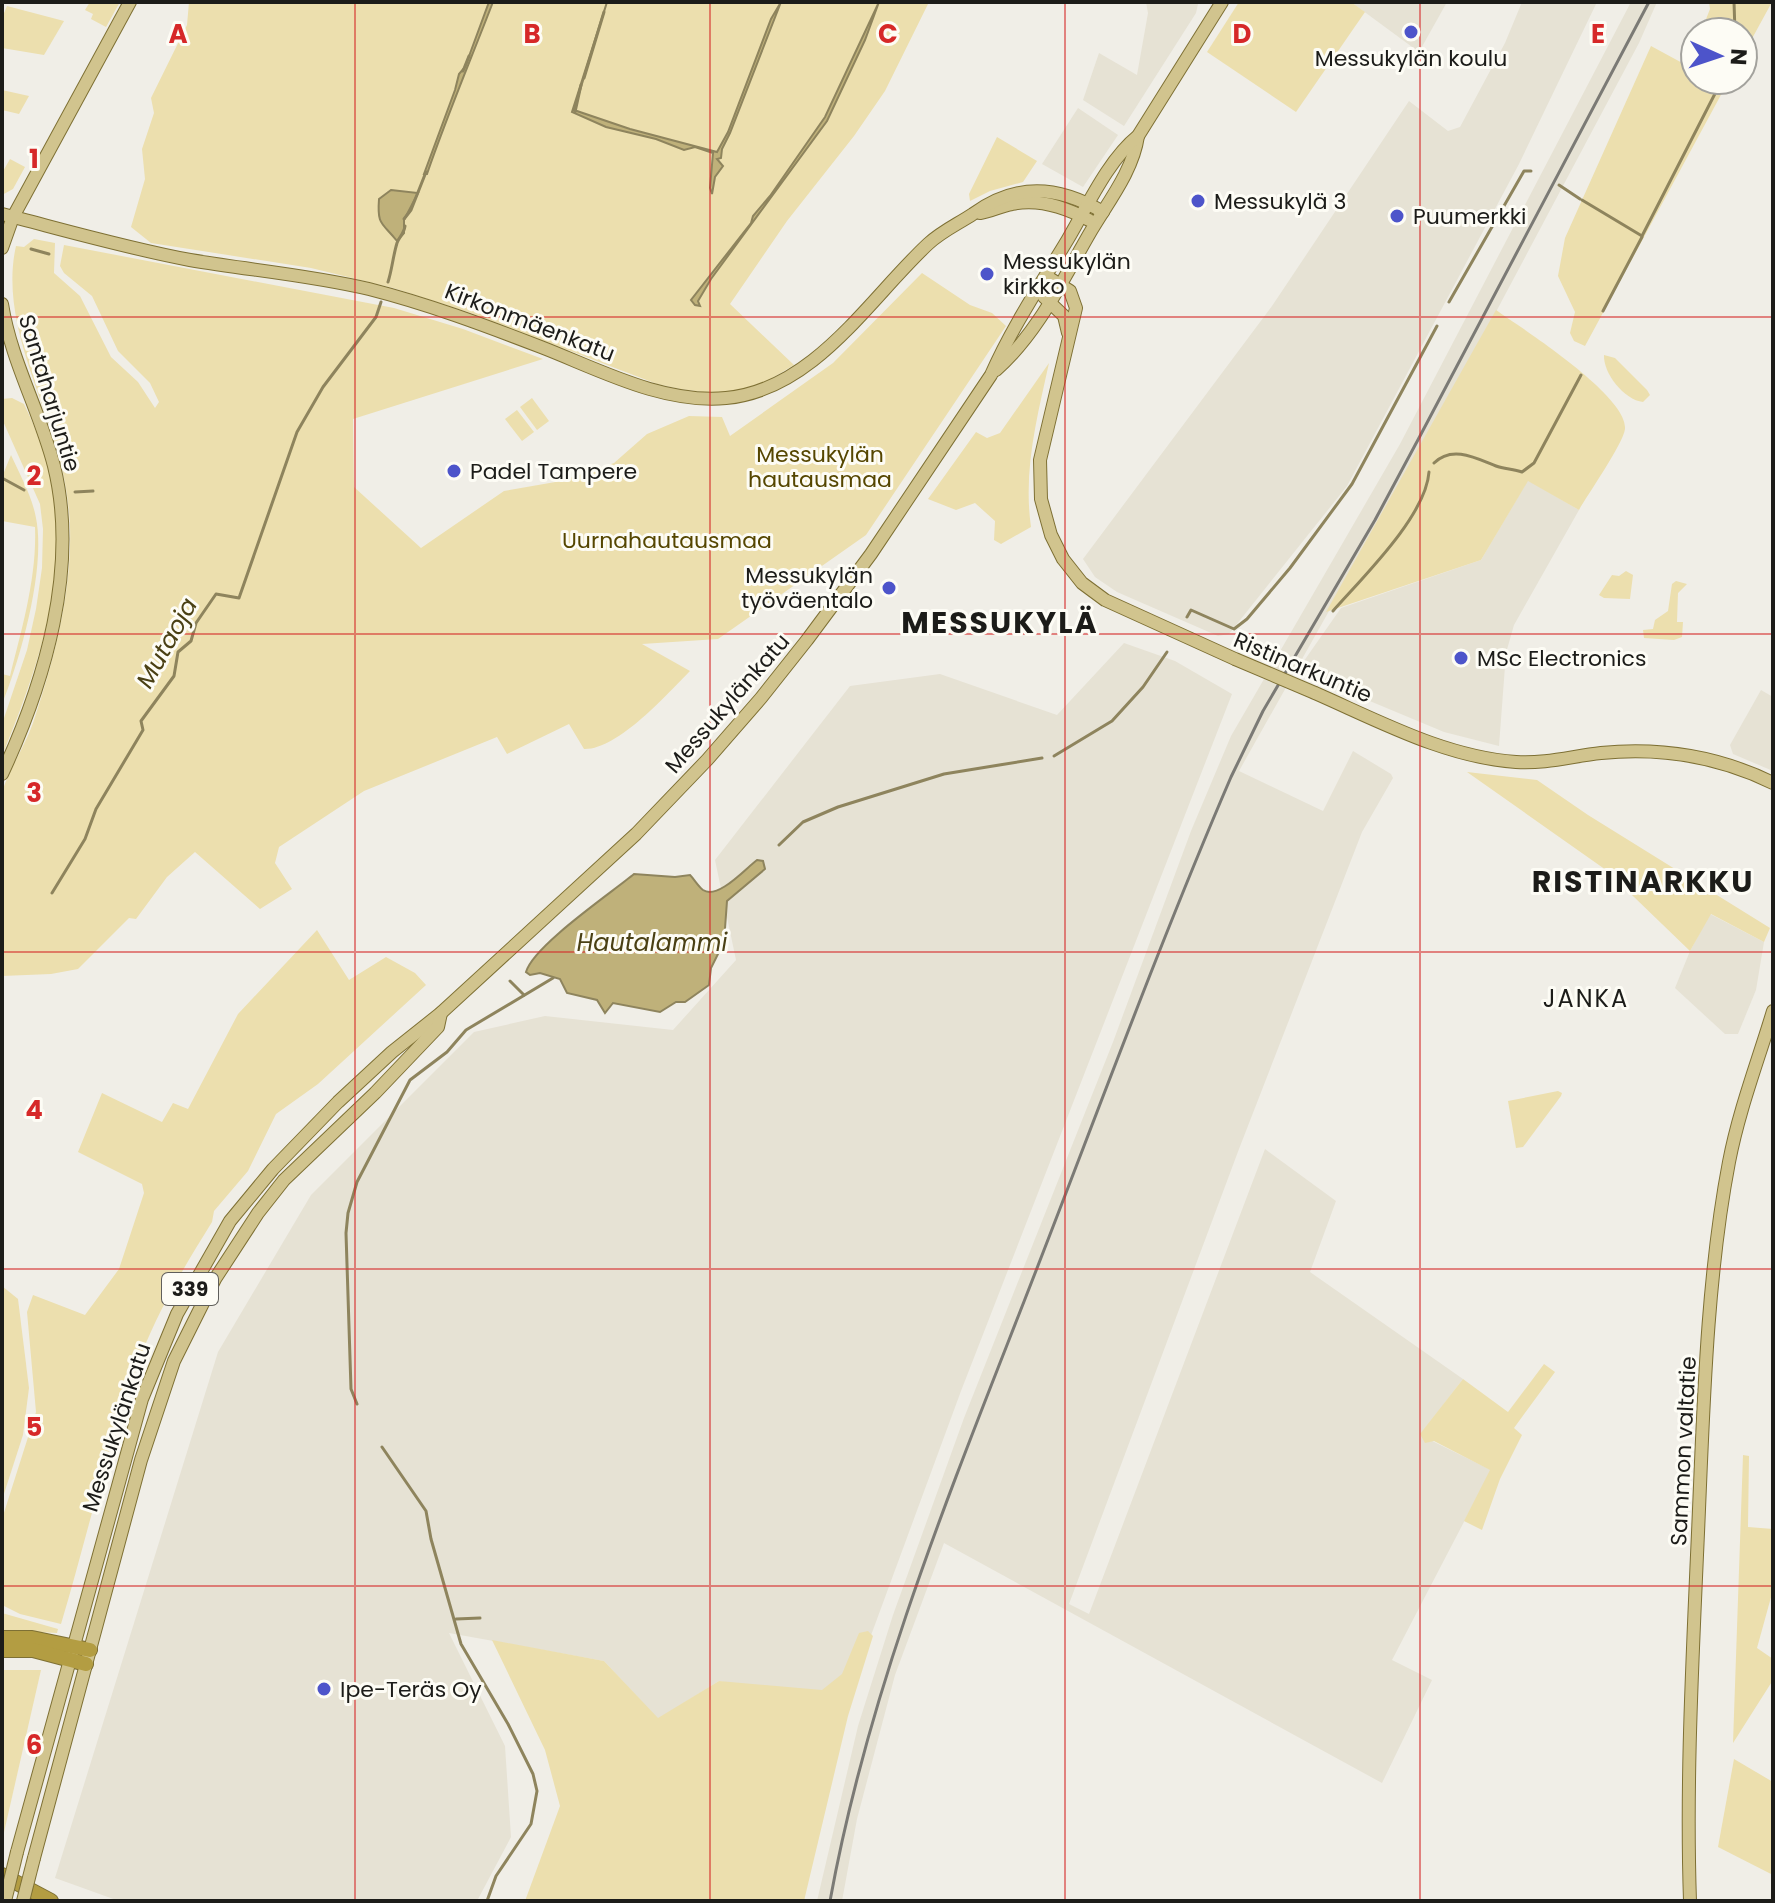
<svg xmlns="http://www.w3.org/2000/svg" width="1775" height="1903" font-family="Poppins,sans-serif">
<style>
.built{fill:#e6e2d4}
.green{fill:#ecdfae}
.water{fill:#bfb17a;stroke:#8e845d;stroke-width:2}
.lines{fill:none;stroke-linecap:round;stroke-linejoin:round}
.stream{stroke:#8e845d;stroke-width:3}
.major-casing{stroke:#7e7034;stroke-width:14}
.highway-casing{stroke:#7e7034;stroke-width:16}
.major{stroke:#d1c48e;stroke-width:12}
.highway{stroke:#b39d42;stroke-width:14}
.rail{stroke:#7b7a75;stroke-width:3}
.major-bridge-casing{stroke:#7e7034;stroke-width:14;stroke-linecap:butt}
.major-bridge{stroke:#d1c48e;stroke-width:12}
.grid{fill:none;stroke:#d62828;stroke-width:2;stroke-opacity:0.55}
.poi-dot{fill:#4d54ca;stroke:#fdfcf5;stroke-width:3}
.labels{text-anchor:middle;stroke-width:6;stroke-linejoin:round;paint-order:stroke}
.shield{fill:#fdfcf5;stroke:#605f5b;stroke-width:2}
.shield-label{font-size:20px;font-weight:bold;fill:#1c1c19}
.poi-label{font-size:22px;fill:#1c1c19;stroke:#fdfcf5;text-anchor:start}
.street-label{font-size:22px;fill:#1c1c19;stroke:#fdfcf5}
.park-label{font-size:22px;fill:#554600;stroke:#fdfcf5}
.water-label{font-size:24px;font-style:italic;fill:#4a4014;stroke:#fdfcf5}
.neighbourhood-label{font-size:24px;letter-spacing:2px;fill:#1c1c19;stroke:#fdfcf5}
.district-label{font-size:30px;font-weight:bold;letter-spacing:2px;fill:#1c1c19;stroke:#fdfcf5}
.grid-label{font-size:26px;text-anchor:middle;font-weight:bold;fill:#d62828;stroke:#fdfcf5;stroke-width:6;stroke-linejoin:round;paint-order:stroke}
</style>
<rect width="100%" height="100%" fill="#f0eee7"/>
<g class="built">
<path d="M1146,2l52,2 -2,9 -72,113 -41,-26 16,-47 38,22 11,-62z"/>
<path d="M1351,2h96l-28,50z"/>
<path d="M1522,2h75l-78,162 -172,322 -118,148 -11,2 -101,-44 -22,-15 -12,-18 189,-253 137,-205 39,30 12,-4 45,-84z"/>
<path d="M1631,2h26l-18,41 -166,312 -234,416 84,40 30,-60 38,23 2,4 -31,54 -123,317 -170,455 20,10 176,-465 71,52 -26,71 153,107 -43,56 71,35 -99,190 40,20 -50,103 -438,-240 -49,132 -38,144 -15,82h-25l41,-175 35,-111 71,-197 149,-376 78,-211 40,-95 169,-292z"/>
<path d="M1078,108l40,27 -35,52 -41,-23z"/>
<path d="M1528,480l51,30 -65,115 -8,28 -7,93 -55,-14 -115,-48 -30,-16 42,-60 140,-48z"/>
<path d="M1124,643l51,18 57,33 -271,697 -116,315 -126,-25 -61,38 -54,-58 -155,-28 56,113 6,91 -34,64h-358l-64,-23 163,-526 93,-157 163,-163 71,-16 128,14 63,-70 -21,-100 135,-174 90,-12 117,41z"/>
<path d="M1761,690l12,7v74l-40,-17 -3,-9z"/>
<path d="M1710,914l54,28 -8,48 -18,44h-13l-50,-46 15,-37z"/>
</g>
<g class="green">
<path d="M90,2h30l-14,25 -15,-8 2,-5 -8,-4z"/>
<path d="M189,2h740l-44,89 -31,45 -67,85 -57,83 64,61 -30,18 -19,6 -27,5 -38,-5 -23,-5 -189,-72 -75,-24 -82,-20 -160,-25 -20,-16 14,-48 -3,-30 12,-36 -3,-15 36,-73z"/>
<path d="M1239,2h112l14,10 -69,100 -89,-60z"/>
<path d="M1709,2h63l-29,53v-23h-42l9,-23z"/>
<path d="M7,6l57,15 -20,34 -42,-7v-30z"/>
<path d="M1695,45v35h34l-144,266 -11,-5 -4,-8 5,-21 -17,-36 7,-38 86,-192 35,19z"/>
<path d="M2,90l27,6 -10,18 -17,-4z"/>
<path d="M997,137l40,24 -14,21 -33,9 -20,10 -1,-7z"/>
<path d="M10,159l15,8 -12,22 -11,6v-22z"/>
<path d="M34,239l21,4 -1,30 26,23 31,61 27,25 17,26 4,-6 -9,-19 -32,-32 -26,-55 -28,-23 -4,-7 4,-21 330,63 69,21 80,30 -190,60 1,68 67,61 83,-57 57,-10 53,-18 33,-29 42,-18 33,1 8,19 103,-73 89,-90 48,32 22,8 14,13 -140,209 -148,104 -76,5 48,27c-23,23 -72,79 -106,78l-15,-25 -62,30 -10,-17 -133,54 -85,56 -4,16 17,26 -32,20 -65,-57 -28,25 -31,42 -7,-1 -51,51 -27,5 -49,2c0,-46 0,-93 0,-139 0,-14 -2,-35 1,-48 8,-23 22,-43 30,-66 21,-62 39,-131 37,-196 -1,-24 -5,-48 -11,-71 -18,-65 -59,-140 -43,-210l8,1z"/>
<path d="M1496,310c27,19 132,86 129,119 -2,15 -37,65 -46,81l-51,-29 -47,79 -155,52z"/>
<path d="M1604,355l11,3 32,32 3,5 -7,7c-19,-2 -40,-29 -39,-47z"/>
<path d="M1049,363c-12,55 -26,107 -18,164l-30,17 -7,-4 1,-19 -20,-18 -19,7 -28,-11 48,-67 11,6 13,-5z"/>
<path d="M12,398l12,6c61,122 27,233 -22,352v-32l25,-74 9,-41 6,-41 1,-39 -3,-25 -38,-85v-20z"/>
<path d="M532,398l17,23 -12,9 -17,-23z"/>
<path d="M517,410l17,22 -12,9 -17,-22z"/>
<path d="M11,455c9,20 21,41 25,63 10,50 -15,139 -34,186v-30l8,2c12,-48 27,-99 25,-149l-33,-6v-44z"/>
<path d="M1626,571l7,4 -3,24 -26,-1 -5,-3 13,-20 7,1z"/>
<path d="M1676,581l11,3 -9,9 -1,29h6l-1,15 -8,3 -30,-2 -1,-8 10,-1 2,-9 13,-9 4,-27z"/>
<path d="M1467,772l70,8 51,35 182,113 -6,14 -53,-28 -21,37 -84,-81z"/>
<path d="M317,930l32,50 37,-23 29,16 11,12 -108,99 -42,30 -28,57 -34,40 -2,11c-26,42 -52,85 -70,131 -34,88 -54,181 -81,271l-41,-10 -18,-9v-86l34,-107 -9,-100 6,-17 52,20 34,-46 25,-76 -2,-9 -64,-32 24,-59 60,29 11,-19 15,6 50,-95z"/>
<path d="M1558,1091l4,2 -1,3 -38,51 -7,1 -8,-47z"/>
<path d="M2,1286l16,13 11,89 -6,47 -21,65z"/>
<path d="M1544,1364l11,8 -41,56 8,7 -22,44 -18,51 -18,-9 26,-51 -56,-29 -9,2 -5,-9 43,-55 45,33z"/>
<path d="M1743,1455l6,1 -1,71 25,2v61l-16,58 16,11v21l-40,63z"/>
<path d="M2,1613l56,16 -1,4 -55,-3z"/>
<path d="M868,1631l5,5 -25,80 -44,185h-279l35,-95 -15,-56 -53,-110 112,21 54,57 61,-37 103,9 20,-16 17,-41z"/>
<path d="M2,1670h39l-39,171z"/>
<path d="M1734,1759l39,23v93l-55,-28z"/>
</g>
<g class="water">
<path d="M489,2h4c-22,57 -46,114 -66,172h-3l31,-84 4,-16 6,-7z"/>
<path d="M607,2l-33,108 56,19 87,23 11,-20 43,-113 10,-17 -51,131 -8,16 -1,9 -4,1 6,7 -8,11 -3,17 -2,-6 3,-35 -18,-6 -11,3 -28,-11 -50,-12 -34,-15z"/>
<path d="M879,2l-14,38 -38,81 -116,158 -13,22 2,5 -5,-1 -4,-5 60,-77 2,-7 17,-20 55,-79z"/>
<path d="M391,190l27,3 -14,27v13l-7,8c-15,-19 -20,-15 -18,-42z"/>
<path d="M757,860l6,1 2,8 -38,32 -3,41 -13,26 -2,17 -24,17h-9l-16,10 -47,-9 -8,10 -8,-13 -30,-7 -7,-14 -20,-6 -10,2 -4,-3c7,-26 85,-79 108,-98l41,3 15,-2c4,4 8,11 13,15 15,10 43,-22 54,-30z"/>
</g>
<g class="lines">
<g class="stream">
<path d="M1734,2l1,30"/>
<path d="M463,71l6,-15"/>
<path d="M584,78l20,-66"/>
<path d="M575,112l6,-27"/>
<path d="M1559,185l21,14"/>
<path d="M1582,200l60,36 80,-156"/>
<path d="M404,219l7,-9 15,-38"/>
<path d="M31,249l18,5"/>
<path d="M388,282c4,-12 5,-26 9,-39 2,-6 7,-9 8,-17"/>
<path d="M1449,302l75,-131h7"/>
<path d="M1603,311l39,-74"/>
<path d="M1434,463c18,-18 42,-5 62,3 8,3 17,3 26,6l12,-9 47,-88"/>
<path d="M2,478l22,12"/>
<path d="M75,492l18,-1"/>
<path d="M1333,611c29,-33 93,-95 96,-139"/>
<path d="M1187,617l4,-7 43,19 13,-10 43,-51 62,-84 85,-158"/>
<path d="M1054,756l58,-35 31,-34 24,-35"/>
<path d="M779,845l24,-23 35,-15 106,-33 98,-16"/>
<path d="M52,893l33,-54 11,-30 47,-79 -2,-9 33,-45 4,-24 13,-11 5,-18 20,-29 23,4 58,-166 26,-45 53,-70 5,-15"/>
<path d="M510,981l14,14"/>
<path d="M357,1404l-6,-15 -5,-156 2,-20 9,-31 53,-102 37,-28 19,-22 87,-52"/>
<path d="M382,1447l44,64 5,28 30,105 47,80 25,50 4,17 -6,33 -35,52 -9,25"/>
<path d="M456,1619l24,-1"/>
</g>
<defs>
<g id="major">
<path d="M980,213c11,-2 21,-7 32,-9 27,-6 53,3 77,16"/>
<path d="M2,214c62,16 124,34 188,46 59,10 120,15 179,29 59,15 115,36 172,58 57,22 121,57 185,51 88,-8 143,-99 202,-154 14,-13 30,-20 45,-30 43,-31 84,-29 130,-2"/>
<path d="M2,248l11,-31 117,-215"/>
<path d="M1046,276l24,15 6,17 -36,152 1,39 10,36 12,24 19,24 23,17 130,59"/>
<path d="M1044,297l20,19 4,17"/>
<path d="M2,304c9,57 38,107 52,162 25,101 -9,216 -52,308"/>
<path d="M996,370c42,-37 67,-91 95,-139 17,-29 42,-60 47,-95"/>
<path d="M1315,693c64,28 130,64 201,69 29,2 57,-6 85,-9 61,-6 117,3 172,30"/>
<path d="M17,1852l125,-453 35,-85 53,-93 43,-52 65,-67 54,-50 49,-39 195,-179 71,-74 54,-62 46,-58 64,-86 120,-179c21,-48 50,-91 77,-136 19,-32 40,-79 70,-103l84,-134"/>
<path d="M34,1858l107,-398 33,-99 41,-82 43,-66 26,-33 91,-87 63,-66 3,-14"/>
<path d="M1690,1901c-4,-115 2,-231 7,-346 6,-127 8,-268 32,-393 10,-52 29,-101 44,-151"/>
</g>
<g id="highway">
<path d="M2,1638h30l58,12"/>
<path d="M2,1650h31l53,14"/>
<path d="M2,1875l49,26"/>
</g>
</defs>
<use href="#major" class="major-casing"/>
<use href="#highway" class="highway-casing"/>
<use href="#major" class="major"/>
<use href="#highway" class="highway"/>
<path class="rail" d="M830,1901c38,-209 118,-405 195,-602 68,-174 132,-350 206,-522l32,-66 112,-191 45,-84 229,-434"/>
<defs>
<g id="major-bridge">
<path d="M1235,659l80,34"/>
<path d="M5,1901l12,-49"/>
<path d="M23,1901l11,-43"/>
</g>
</defs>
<use href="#major-bridge" class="major-bridge-casing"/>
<use href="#major-bridge" class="major-bridge"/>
</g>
<path class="grid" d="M355,2v1899M710,2v1899M1065,2v1899M1420,2v1899M2,317h1771M2,634h1771M2,952h1771M2,1269h1771M2,1586h1771"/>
<g class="poi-dot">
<circle cx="1411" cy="32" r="8"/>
<circle cx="1198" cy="201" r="8"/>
<circle cx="1397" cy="216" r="8"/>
<circle cx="987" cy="274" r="8"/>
<circle cx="454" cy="471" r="8"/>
<circle cx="889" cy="588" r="8"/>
<circle cx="1461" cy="658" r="8"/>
<circle cx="324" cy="1689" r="8"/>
</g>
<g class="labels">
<rect class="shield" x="162" y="1273" width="56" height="32" rx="6"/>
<g class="shield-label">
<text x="190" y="1296">339</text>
</g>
<g class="poi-label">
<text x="1411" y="66" text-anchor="middle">Messukylän koulu</text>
<text x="1214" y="209">Messukylä 3</text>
<text x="1413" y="224">Puumerkki</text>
<text x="1003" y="269">Messukylän<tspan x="1003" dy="25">kirkko</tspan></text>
<text x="470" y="479">Padel Tampere</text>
<text x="873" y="583" text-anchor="end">Messukylän<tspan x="873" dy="25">työväentalo</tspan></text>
<text x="1477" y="666">MSc Electronics</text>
<text x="340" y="1697">Ipe-Teräs Oy</text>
</g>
<g class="street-label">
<text transform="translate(530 322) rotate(21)" y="8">Kirkonmäenkatu</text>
<text transform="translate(50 393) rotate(73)" y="8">Santaharjuntie</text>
<text transform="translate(1303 667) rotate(23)" y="8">Ristinarkuntie</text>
<text transform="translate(727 703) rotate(-49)" y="8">Messukylänkatu</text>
<text transform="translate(116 1427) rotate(-72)" y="8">Messukylänkatu</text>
<text transform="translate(1683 1451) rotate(-87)" y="8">Sammon valtatie</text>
</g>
<g class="park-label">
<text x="820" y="462">Messukylän<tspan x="820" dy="25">hautausmaa</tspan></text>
<text x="667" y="548">Uurnahautausmaa</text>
</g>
<g class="water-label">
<text transform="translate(167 643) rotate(-61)" y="8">Mutaoja</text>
<text x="652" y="951">Hautalammi</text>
</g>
<g class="neighbourhood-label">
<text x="1586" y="1007">JANKA</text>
</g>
<g class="district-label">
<text x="1000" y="633">MESSUKYLÄ</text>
<text x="1643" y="892">RISTINARKKU</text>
</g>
</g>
<g class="grid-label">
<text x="178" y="43">A</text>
<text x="532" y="43">B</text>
<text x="888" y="43">C</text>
<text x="1242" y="43">D</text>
<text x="1598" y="43">E</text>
<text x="34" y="168">1</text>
<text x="34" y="485">2</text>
<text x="34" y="802">3</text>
<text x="34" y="1119">4</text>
<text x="34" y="1436">5</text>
<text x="34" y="1754">6</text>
</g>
<rect width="1775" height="1903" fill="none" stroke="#1c1c19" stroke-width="8"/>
<g transform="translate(1719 56) rotate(93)"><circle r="38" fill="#fdfcf5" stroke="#a3a29d" stroke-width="2"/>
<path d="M0-6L14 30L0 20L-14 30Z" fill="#4d54ca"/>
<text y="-12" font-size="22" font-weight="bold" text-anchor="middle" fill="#1c1c19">N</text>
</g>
</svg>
